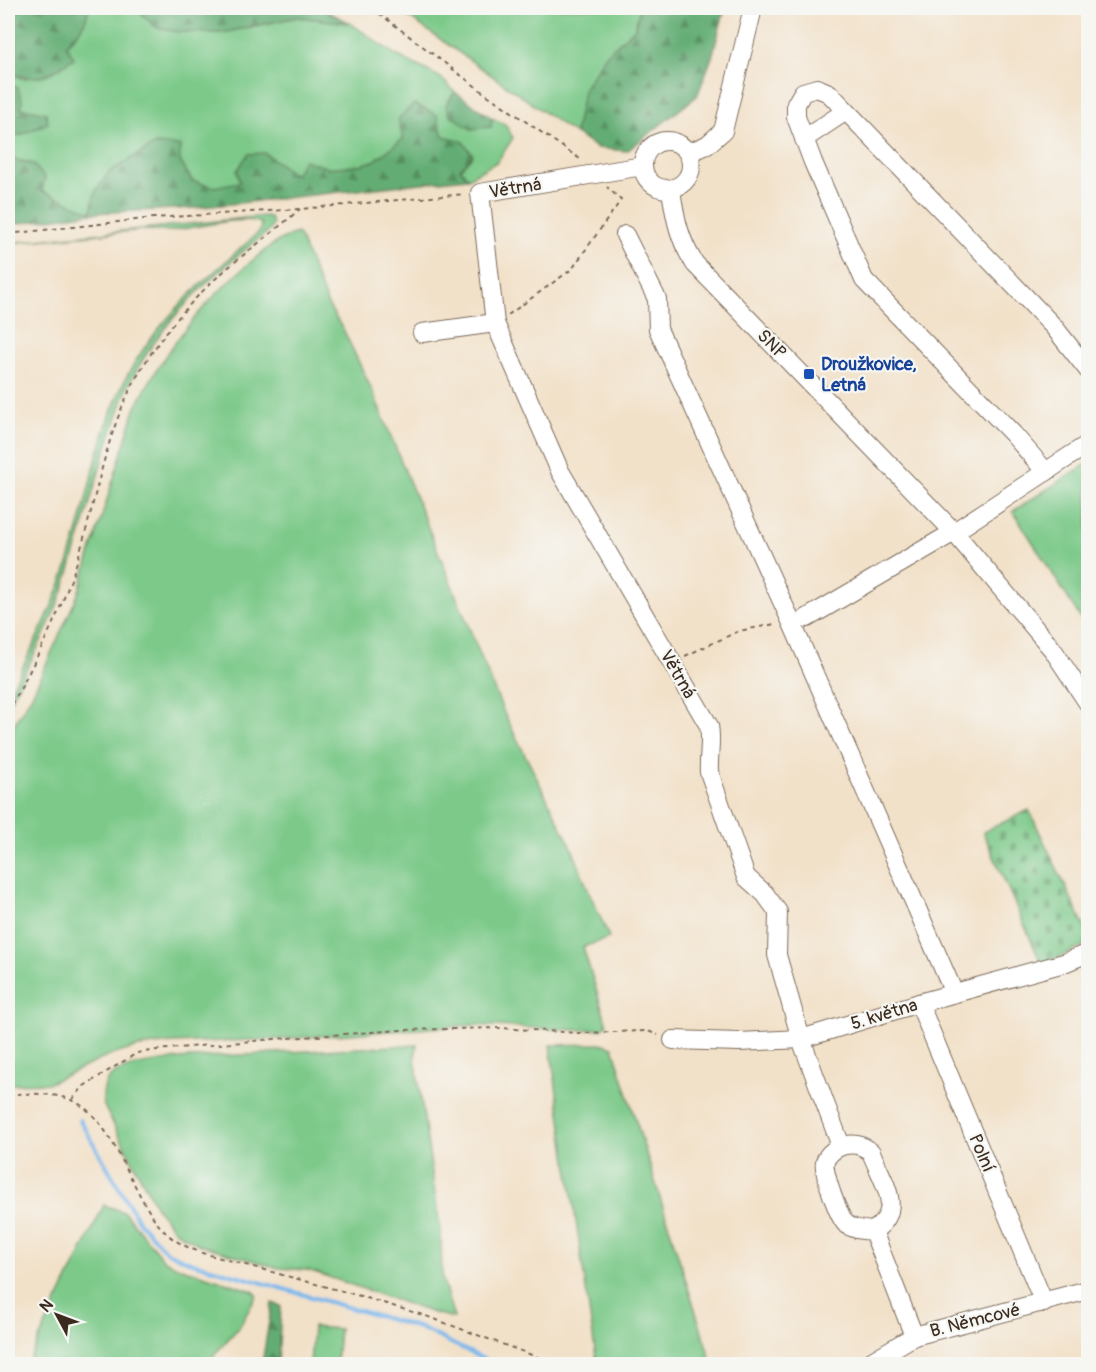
<svg xmlns="http://www.w3.org/2000/svg" width="1096" height="1372" font-family="Pangolin,sans-serif">
<style>
.green{fill:#7bc989;stroke:#5b7a54;stroke-width:1.5}
.forest{fill:url(#forest-firs);stroke:#506c4a;stroke-width:1.5}
.cemetery{fill:url(#cemetery-stones);stroke:#5b7a54;stroke-width:1.5}
.lines{fill:none;stroke-linecap:round;stroke-linejoin:round}
.stream{stroke:#79b8ed;stroke-width:4}
.minor-casing{stroke:#7b6a5a;stroke-width:20}
.path{stroke:#7b6a5a;stroke-width:2;stroke-dasharray:4.5 4.5;stroke-linecap:butt}
.minor{stroke:#fff;stroke-width:18}
.transit-dot{fill:#1a4fb4;stroke:#f6f6f2;stroke-width:2}
.labels{text-anchor:middle;stroke-width:4.5;stroke-linejoin:round;paint-order:stroke}
.street-label{font-size:18px;fill:#3b2a1e;stroke:#f6f6f2}
.transit-label{font-size:18px;font-weight:bold;fill:#164399;stroke:#f6f6f2;text-anchor:start}
</style>
<defs>
<pattern id="forest-firs" width="22" height="20" patternUnits="userSpaceOnUse" patternTransform="scale(1.5)"><rect width="22" height="20" fill="#64ad75"/><path d="M5 1l3.5 6h-7zM16 11l3.5 6h-7z" fill="#548d5f"/></pattern>
<pattern id="cemetery-stones" width="16" height="16" patternUnits="userSpaceOnUse" patternTransform="scale(1.5)"><rect width="16" height="16" fill="#7bc989"/><path d="M2 7V4a2 2 0 0 1 4 0v3zM10 15v-3a2 2 0 0 1 4 0v3z" fill="#66a36f"/></pattern>
</defs>
<rect width="100%" height="100%" fill="#f6f6f2"/>
<filter id="ink" filterUnits="userSpaceOnUse"><feTurbulence type="fractalNoise" baseFrequency=".0167" numOctaves="2"/><feDisplacementMap in="SourceGraphic" scale="12" xChannelSelector="R" yChannelSelector="G"/><feConvolveMatrix kernelMatrix="1 2 1 2 8 2 1 2 1" color-interpolation-filters="sRGB"/></filter>
<filter id="wash" filterUnits="userSpaceOnUse"><feTurbulence type="fractalNoise" baseFrequency=".008" numOctaves="4" result="noise"/><feDisplacementMap in="SourceGraphic" scale="24" xChannelSelector="R" yChannelSelector="G"/><feGaussianBlur stdDeviation="1.35" result="paint"/><feColorMatrix in="noise" values="0 0 0 0 0 0 0 0 0 0 0 0 0 0 0 0 0 1.4 0 .05"/><feComposite in="paint" operator="in"/></filter>
<g filter="url(#wash)">
<rect width="100%" height="100%" fill="#f2e1c9"/>
<g class="green">
<path d="M88,8h47l22,20 21,4 44,1 75,-16 53,6 46,32 44,22 15,15 -9,13 45,22 1,-9 13,6 8,14 -16,24 -29,16 -8,-9 13,-14 -11,-14 -19,-5 -40,3 -29,22 -13,4 -33,3 -24,-7 -9,14 -30,-22 -25,29 -26,5 -22,-6 -12,-20 -85,31 -3,21 -50,-22 -9,-27 -25,-6v-23h13l17,-24 -17,-3 -3,-20 -10,-4v-12l16,7 49,-21 -7,-13c10,-10 22,-23 22,-37z"/>
<path d="M396,8h244l-5,20 -28,26 -23,34 -9,46z"/>
<path d="M265,216l5,1 3,7 -3,6c-55,43 -109,89 -140,153 -8,16 -13,34 -19,51 -16,46 -27,93 -42,139 -15,46 -39,90 -61,132v-9c19,-38 39,-75 54,-115 27,-72 33,-153 73,-219 34,-55 79,-89 125,-131l1,-8 -12,-3 -20,1 -58,10 -29,-1 -134,13z"/>
<path d="M297,233l2,2 29,70 15,24 29,61 132,323 68,135 17,44 18,40 2,6 -26,9 24,78 -6,4 -23,1 -106,-5 -190,14 -110,4 -33,4 -28,8 -62,28 -41,1v-350l25,-41 45,-99 57,-185c27,-56 65,-103 112,-144 14,-12 31,-27 50,-32z"/>
<path d="M1088,463v167l-75,-119z"/>
<path d="M604,1044l9,3 99,317h-115l-47,-319z"/>
<path d="M417,1045l-2,13 26,176 1,43 12,41 -21,-5 -113,-39 -13,-4 -29,-2 -78,-23 -25,-14 -19,-24 -52,-101c-2,-10 -1,-22 7,-30 22,-19 118,-20 149,-22 52,-3 104,-7 157,-9z"/>
<path d="M104,1205l20,7 39,47 12,7 78,25 4,4 -17,31 -34,38h-179z"/>
<path d="M313,1327l26,2 -3,35h-26z"/>
</g>
<g class="forest">
<path d="M8,8h80c0,14 -12,27 -22,37l8,13c-25,17 -37,26 -66,14z"/>
<path d="M135,8h186l29,15 -53,-6 -75,16 -44,-1 -21,-4z"/>
<path d="M640,8h85l-13,49 -15,39 -70,55 -30,-3 -22,-14 9,-46 23,-34 28,-26z"/>
<path d="M8,84l10,4 4,12 -1,8 25,5 2,10 -27,12h-13z"/>
<path d="M455,92l37,26 -1,9 -20,2 -21,-14 -4,-10z"/>
<path d="M414,104l23,11 6,21 19,5 11,14 -13,14 8,9 -274,30 -102,5 -84,12v-67l25,6 12,14 -3,13 49,21 4,-20 14,-20 46,-28 25,2v15l12,20 22,6 26,-5 -3,-11 11,-17 16,-1 31,22 9,-15 24,8 33,-3 13,-4 29,-22 -5,-20z"/>
<path d="M272,1303l9,3 -3,58h-16z"/>
</g>
<path class="cemetery" d="M1029,810l59,124v10l-46,21 -59,-133z"/>
<g class="lines">
<path class="stream" d="M80,1120l59,102 28,30 26,11 227,65 74,36"/>
</g>
</g>
<g filter="url(#ink)">
<g class="lines">
<defs>
<g id="minor">
<path d="M804,139l42,-28"/>
<circle cx="667" cy="165" r="24"/>
<path d="M688,153l19,-8 16,-14 30,-123"/>
<path d="M643,166l-163,27 15,130 65,148 149,255c3,15 -1,30 0,46l37,105 19,17 13,18 -1,43 24,84 40,107c-6,3 -14,8 -16,16 -3,9 14,56 21,62 8,6 17,6 27,7l41,105"/>
<path d="M671,190c4,27 8,50 24,74l259,268 99,118 35,53"/>
<path d="M625,235l32,64 1,30 133,292 163,372"/>
<path d="M422,333l73,-10"/>
<path d="M1046,472l-33,-38 -149,-154 -51,-118 -17,-45v-13l7,-12 14,-4 12,5 225,234 34,43"/>
<path d="M807,618l147,-86 134,-88"/>
<path d="M919,1003l125,300"/>
<path d="M673,1040l66,2 62,-3 118,-36 145,-40 24,-10"/>
<path d="M841,1146c12,-3 20,-2 30,6 11,29 35,58 2,79"/>
<path d="M867,1364l47,-28 174,-46"/>
</g>
</defs>
<use href="#minor" class="minor-casing"/>
<g class="path">
<path d="M372,8l111,84 100,69"/>
<path d="M8,234l146,-16 146,-9 165,-15"/>
<path d="M508,315l64,-46 49,-69 -14,-13"/>
<path d="M685,656l54,-25 36,-7"/>
<path d="M8,713c26,-51 55,-103 71,-158 17,-56 26,-117 53,-169 23,-45 59,-87 98,-120 23,-19 47,-37 70,-57"/>
<path d="M8,1094c21,0 43,-2 63,6 44,17 61,100 95,133 11,10 23,15 36,20l158,43 66,20 130,48"/>
<path d="M72,1100l12,-14 53,-33 20,-3 117,-11 127,-9 99,-2 78,5 70,-2 10,4"/>
</g>
<use href="#minor" class="minor"/>
</g>
</g>
<rect class="transit-dot" x="803" y="368" width="12" height="12" rx="3"/>
<g class="labels">
<g class="street-label">
<text transform="translate(515 188) rotate(-9)" y="6">Větrná</text>
<text transform="translate(772 344) rotate(46)" y="6">SNP</text>
<text transform="translate(678 674) rotate(60)" y="6">Větrná</text>
<text transform="translate(884 1014) rotate(-17)" y="6">5. května</text>
<text transform="translate(982 1153) rotate(67)" y="6">Polní</text>
<text transform="translate(975 1320) rotate(-14)" y="6">B. Němcové</text>
</g>
<g class="transit-label">
<text x="821" y="370">Droužkovice,<tspan x="821" dy="21">Letná</tspan></text>
</g>
</g>
<rect width="1096" height="1372" fill="none" stroke="#f6f6f2" stroke-width="30"/>
<g transform="translate(57 1315) rotate(311)" stroke="#f6f6f2" stroke-width="4.5" paint-order="stroke">
<path d="M0-4.5L10 22L0 15L-10 22Z" fill="#3b2a1e"/>
<text y="-9" font-size="16" font-weight="bold" text-anchor="middle" fill="#3b2a1e">N</text>
</g>
</svg>
